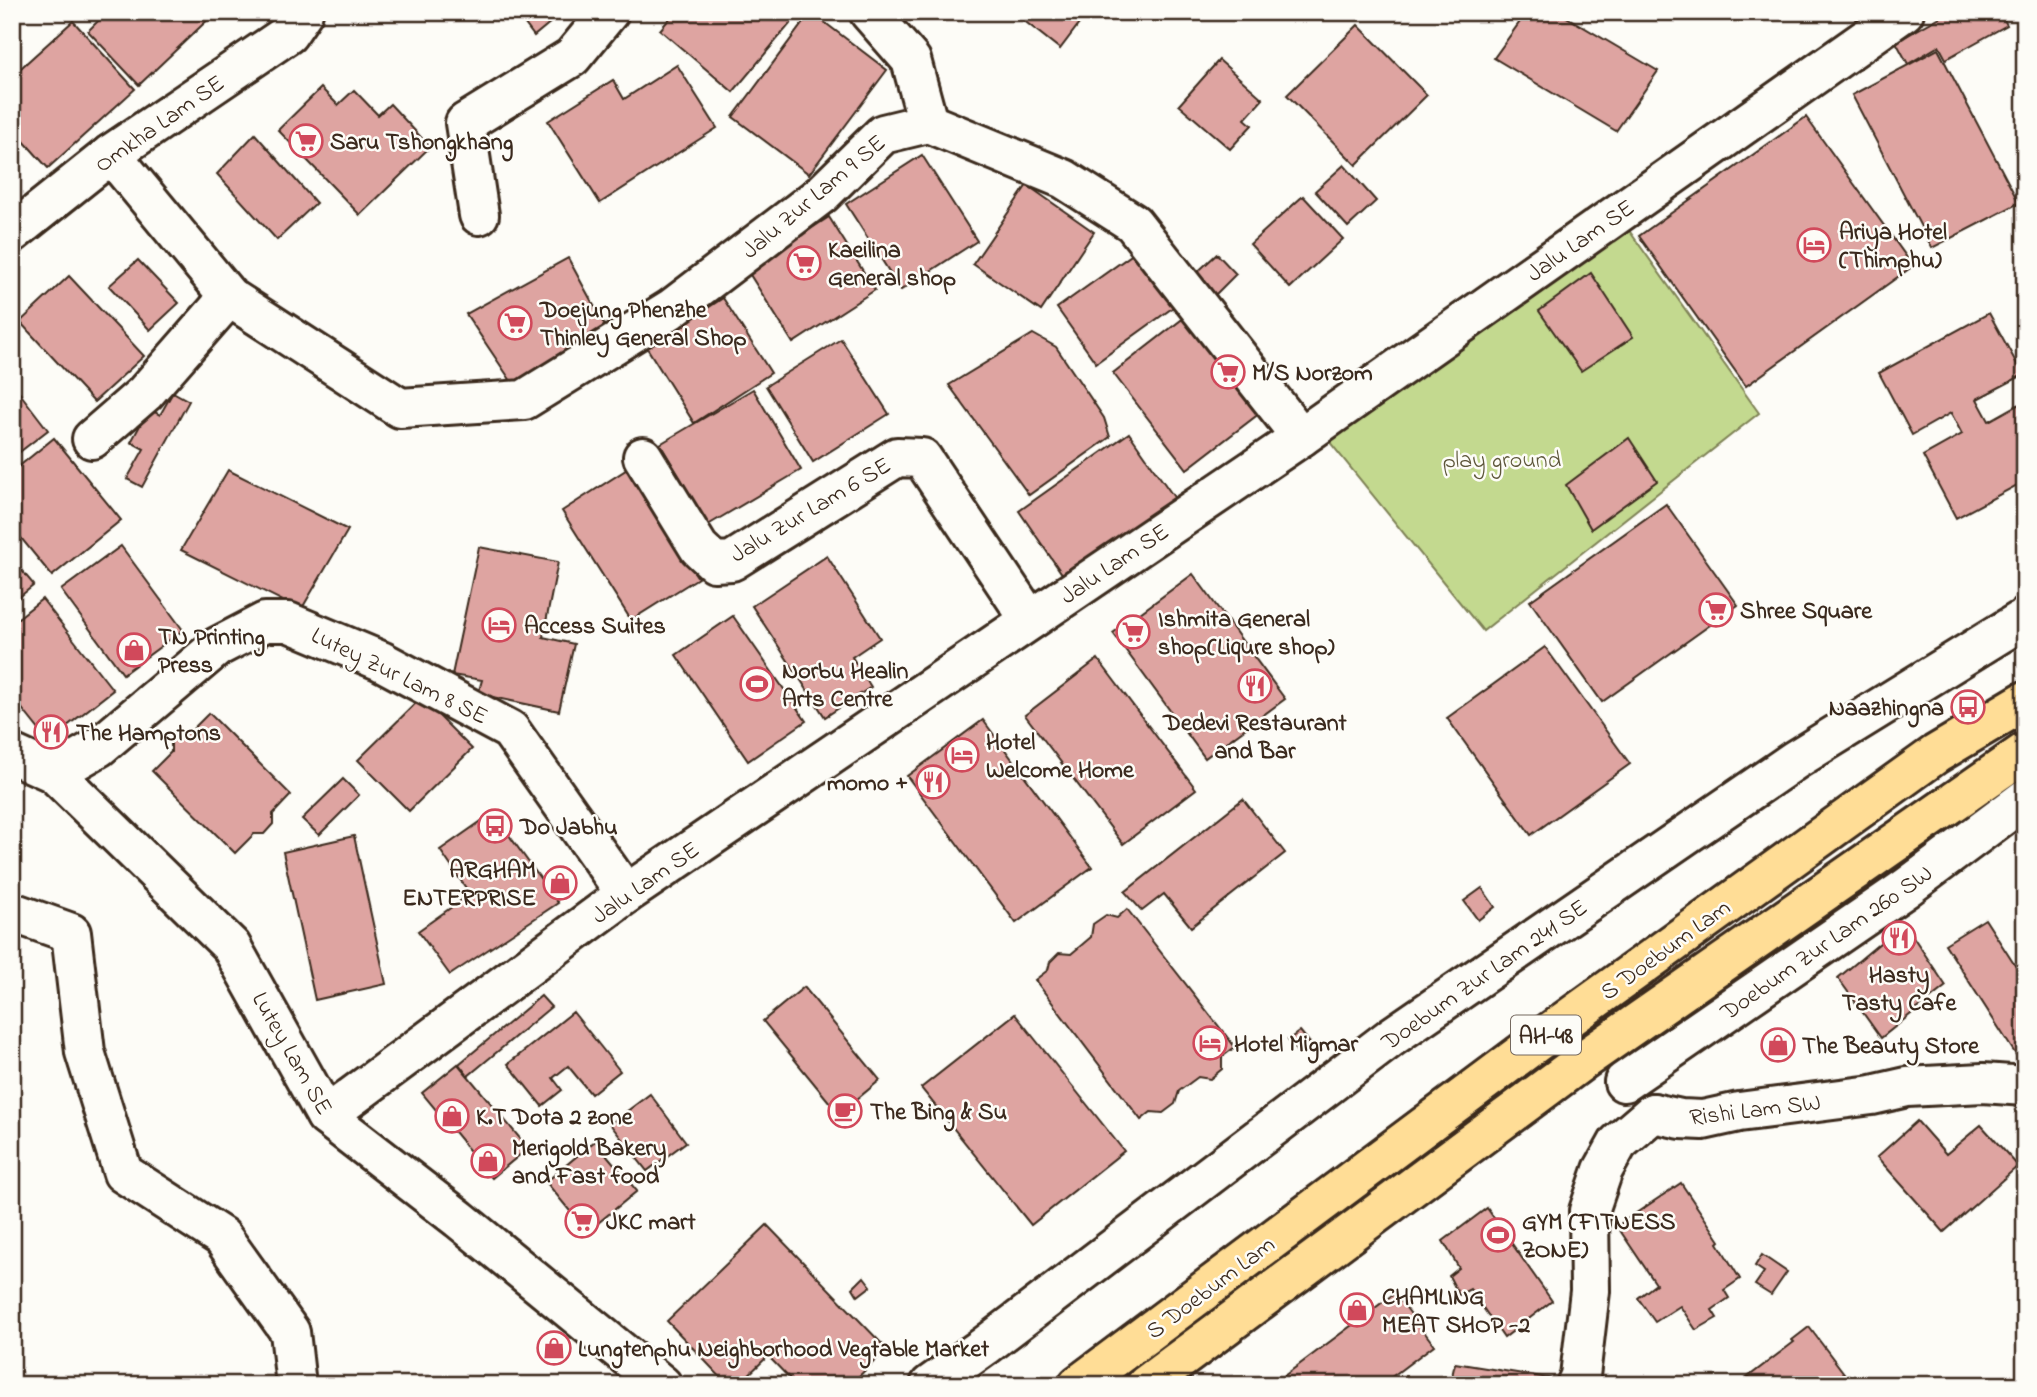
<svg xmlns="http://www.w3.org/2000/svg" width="2037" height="1397" font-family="'Indie Flower',sans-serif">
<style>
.green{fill:#c3d98f;stroke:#7f8256;stroke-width:2}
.building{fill:#dea4a1;stroke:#3b2a1e;stroke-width:2}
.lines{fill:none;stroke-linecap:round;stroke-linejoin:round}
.minor-casing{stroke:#3b2a1e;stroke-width:44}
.highway-casing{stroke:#3b2a1e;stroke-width:44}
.minor{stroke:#fdfcf7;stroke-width:38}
.highway{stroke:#ffdd96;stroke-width:38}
.labels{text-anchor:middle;stroke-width:5;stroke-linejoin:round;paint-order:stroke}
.shield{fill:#fdfcf7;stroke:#75695f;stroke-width:2}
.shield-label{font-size:23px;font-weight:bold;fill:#3b2a1e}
.street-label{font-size:24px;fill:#3b2a1e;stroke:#fdfcf7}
.poi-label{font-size:24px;font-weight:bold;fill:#3b2a1e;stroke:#fdfcf7;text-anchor:start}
.park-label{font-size:24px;fill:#5d563a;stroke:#fdfcf7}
</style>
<rect width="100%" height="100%" fill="#fdfcf7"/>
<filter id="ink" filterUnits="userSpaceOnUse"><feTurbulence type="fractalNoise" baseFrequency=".0143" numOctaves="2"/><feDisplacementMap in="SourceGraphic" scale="14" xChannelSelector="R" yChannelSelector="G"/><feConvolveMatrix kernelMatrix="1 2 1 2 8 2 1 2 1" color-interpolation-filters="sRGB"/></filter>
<g filter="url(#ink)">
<path class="green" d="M1623,222l136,191 -276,218 -159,-196z"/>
<g class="building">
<path d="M107,12h109l-77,73 -51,-54z"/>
<path d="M516,12h47l-29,24z"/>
<path d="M675,12h125l-67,80 -73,-62z"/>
<path d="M811,12l76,58 -78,104 -76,-57z"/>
<path d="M1013,12h75l-28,37z"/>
<path d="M1527,12h31l100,59 -42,60 -122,-73z"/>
<path d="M1757,12h112v6l-112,-3z"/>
<path d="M1949,12h51l7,13 -61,34 -7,-13 -31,18 -12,-22z"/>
<path d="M73,21l62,68 -87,79 -36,-40v-52z"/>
<path d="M1358,25l69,70 -71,70 -69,-70z"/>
<path d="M1938,49l81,154 -87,45 -80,-153z"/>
<path d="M1219,60l44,39 -18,20 7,6 -22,24 -51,-44z"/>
<path d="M677,65l40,63 -117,75 -52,-82 65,-41 11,19z"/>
<path d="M321,88l17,17 16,-15 24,25 12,-11 40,43 -70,68 -82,-85z"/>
<path d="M1806,117l107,149 -167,120 -107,-150z"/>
<path d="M255,134l61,69 -39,37 -60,-66z"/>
<path d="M922,155l55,86 -76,49 -55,-86z"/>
<path d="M1344,165l32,36 -28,26 -33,-36z"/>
<path d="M1027,185l67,47 -53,79 -68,-47z"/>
<path d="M1303,196l40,43 -53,49 -40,-44z"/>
<path d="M829,217l46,73 -82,53 -46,-73z"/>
<path d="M1137,251l38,55 -79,57 -39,-55z"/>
<path d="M1217,254l19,20 -23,23 -20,-21z"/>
<path d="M568,258l37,68 -92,58 -47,-70z"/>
<path d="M138,260l41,43 -29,27 -41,-44z"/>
<path d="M1591,273l42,64 -52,34 -42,-60z"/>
<path d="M69,276l75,80 -50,46 -74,-80z"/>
<path d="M723,298l48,75 -77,50 -47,-75z"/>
<path d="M1989,313l34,62 -46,24 12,22 36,-20v80l-69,37 -33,-62 39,-22 -11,-21 -39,22 -33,-62z"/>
<path d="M1185,317l75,96 -73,56 -74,-96z"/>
<path d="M1033,334l23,13 48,71 6,19 -81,58 -80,-110z"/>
<path d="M841,339l48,75 -76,48 -47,-76z"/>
<path d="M12,383l36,47 -36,28z"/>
<path d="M753,389l48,81 -93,55 -48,-81z"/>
<path d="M173,392l16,9 -47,86 -15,-8 17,-30 -13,-7 18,-33 11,6z"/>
<path d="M1129,433l49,70 -111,78 -48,-70z"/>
<path d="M54,438l67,82 -69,56 -40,-49v-55z"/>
<path d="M1629,438l28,43 -66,48 -25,-44z"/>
<path d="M629,468l69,110 -67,42 -69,-109z"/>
<path d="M228,470l120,60 -47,80 -120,-60z"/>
<path d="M1666,504l72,101 -136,97 -72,-101z"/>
<path d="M121,546l62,84 -60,44 -62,-84z"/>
<path d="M479,547l79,15 -15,75 31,7 -15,67 -81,-17 4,-14 -30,-5z"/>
<path d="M827,556l53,82 -28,19 19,30 -46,30 -73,-111z"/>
<path d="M12,559l22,26 -22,18z"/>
<path d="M1193,574l92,125 -80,59 -92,-125z"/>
<path d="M42,599l71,91 -65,51 -36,-45v-73z"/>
<path d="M733,616l73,105 -58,40 -72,-106z"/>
<path d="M1545,647l85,117 -99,71 -84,-117z"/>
<path d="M1098,659l98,130 -73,55 -98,-129z"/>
<path d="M421,698l51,51 -63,62 -51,-51z"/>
<path d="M209,713l82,82 -18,19v10l-9,10h-10l-19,19 -83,-82 19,-19v-10l9,-8 9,-1z"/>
<path d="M983,720l109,147 -76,56 -109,-147z"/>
<path d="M343,779l16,16 -40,40 -17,-16z"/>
<path d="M1243,799l42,54 -94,74 -27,-33 -22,17 -17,-19z"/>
<path d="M493,813l65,90 -108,72 -32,-44 52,-37 -30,-44z"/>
<path d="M354,836l32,148 -71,16 -32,-148z"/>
<path d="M1482,888l13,19 -17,13 -14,-19z"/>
<path d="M1127,909l108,138 -13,10v12l-12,10 -12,-2 -19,14 -4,13 -12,9 -12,-1 -10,8 -106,-140 13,-10 2,-8 9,-9 12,1 20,-17 2,-13 13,-9 11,3z"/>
<path d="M1985,919l40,62v73l-7,4 -73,-114z"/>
<path d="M1904,923l42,63 -65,52 -43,-60z"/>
<path d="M804,987l76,93 -41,34 -76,-93z"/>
<path d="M541,996l10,11 -83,69 -9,-12z"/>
<path d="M573,1012l47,59 -29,23 -23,-28 -15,12 9,12 -20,16 -34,-42z"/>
<path d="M1015,1014l109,137 -93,74 -110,-137z"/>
<path d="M1300,1031l10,12 -13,9 -9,-12z"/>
<path d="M458,1064l70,84 -36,30 -70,-85z"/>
<path d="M650,1094l36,48 -39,29 -37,-47z"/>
<path d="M1917,1121l29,33 35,-29 37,41 -74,66 -67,-75z"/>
<path d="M595,1141l42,50 -50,41 -41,-50z"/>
<path d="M1681,1183l39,58 -2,2 22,36 -16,11 5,8 -17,12 5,8 -21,12 -16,-24 -25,16 -17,-24 18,-14 -39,-58z"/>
<path d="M1487,1208l65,93 -48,37 -34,-49 -11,6 -10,-19 10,-8 -16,-27z"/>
<path d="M767,1225l120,124 -37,36h-54l-28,-29 -30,29h-10l-61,-64z"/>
<path d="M1762,1255l25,17 -16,23 -16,-10 9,-13 -9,-6z"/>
<path d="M864,1277l7,9 -13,10 -5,-8z"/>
<path d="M1395,1293l39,52 -53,40h-97l-4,-6z"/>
<path d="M1809,1327l44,58h-105l-4,-5 50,-38 -2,-2z"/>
<path d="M1455,1363l106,17 -1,5h-110z"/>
</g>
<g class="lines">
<defs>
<g id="minor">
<path d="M869,12l42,48 17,63"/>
<path d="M111,154l118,143 171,111 124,-8 147,-91 151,-115 61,-60 45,-11 136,56 69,44 168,214"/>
<path d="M479,215l-14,-92 107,-66 37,-45"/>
<path d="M12,233l99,-79 177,-120 15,-22"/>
<path d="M92,439l53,-46 84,-96"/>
<path d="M643,457l56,91 15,14 18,-1 165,-104 25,1 108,162"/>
<path d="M12,754l42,19 177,173 95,170 133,103 203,166"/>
<path d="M54,773l45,-26 118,-100 48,-25h23l93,39 129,69 116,164"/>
<path d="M12,912l59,21 14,119 38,121 99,64 68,95 6,53"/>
<path d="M1624,1082l282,-194 119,-89"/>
<path d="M1653,1113l28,6 22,1 36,-8 133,-17 35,-8 76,-4 42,3"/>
<path d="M326,1116l300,-222 675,-457 603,-425"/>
<path d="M930,1385l55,-39 408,-310 402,-276 230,-142"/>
<path d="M1576,1385l4,-9 10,-85 -1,-80 14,-41 15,-27 35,-30"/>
</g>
<g id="highway">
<path d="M1078,1385l483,-361 375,-270 89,-53"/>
<path d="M1146,1385l436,-324 443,-309"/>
</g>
</defs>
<use href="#minor" class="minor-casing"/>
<use href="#highway" class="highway-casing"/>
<use href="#minor" class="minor"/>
<use href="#highway" class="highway"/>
</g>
</g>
<defs>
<symbol id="supermarket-ring" viewBox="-11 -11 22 22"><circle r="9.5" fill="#fdfcf7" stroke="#d1495b" stroke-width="1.5"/><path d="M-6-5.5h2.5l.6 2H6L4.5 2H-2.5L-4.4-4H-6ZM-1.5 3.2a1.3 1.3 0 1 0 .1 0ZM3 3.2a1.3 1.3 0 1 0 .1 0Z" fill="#d1495b"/></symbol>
<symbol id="hotel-ring" viewBox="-11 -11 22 22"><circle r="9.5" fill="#fdfcf7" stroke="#d1495b" stroke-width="1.5"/><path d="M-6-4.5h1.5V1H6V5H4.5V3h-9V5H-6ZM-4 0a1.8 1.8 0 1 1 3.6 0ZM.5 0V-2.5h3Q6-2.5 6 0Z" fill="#d1495b"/></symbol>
<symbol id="shop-ring" viewBox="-11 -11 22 22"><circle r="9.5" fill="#fdfcf7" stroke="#d1495b" stroke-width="1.5"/><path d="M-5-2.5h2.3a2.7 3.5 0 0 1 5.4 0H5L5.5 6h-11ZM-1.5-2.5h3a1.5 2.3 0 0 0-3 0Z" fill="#d1495b"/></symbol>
<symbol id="stadium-ring" viewBox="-11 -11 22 22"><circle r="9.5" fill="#fdfcf7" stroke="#d1495b" stroke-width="1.5"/><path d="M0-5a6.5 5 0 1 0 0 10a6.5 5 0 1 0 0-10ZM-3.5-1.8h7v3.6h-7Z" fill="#d1495b"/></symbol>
<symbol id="restaurant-ring" viewBox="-11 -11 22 22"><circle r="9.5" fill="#fdfcf7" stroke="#d1495b" stroke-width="1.5"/><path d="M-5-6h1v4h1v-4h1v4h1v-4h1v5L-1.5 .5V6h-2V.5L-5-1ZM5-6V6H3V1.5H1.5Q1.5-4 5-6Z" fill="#d1495b"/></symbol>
<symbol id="bus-ring" viewBox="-11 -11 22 22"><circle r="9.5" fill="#fdfcf7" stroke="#d1495b" stroke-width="1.5"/><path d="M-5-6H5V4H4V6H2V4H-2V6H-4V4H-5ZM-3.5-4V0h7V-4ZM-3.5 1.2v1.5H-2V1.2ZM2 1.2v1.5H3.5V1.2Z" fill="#d1495b"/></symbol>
<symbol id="cafe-ring" viewBox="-11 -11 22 22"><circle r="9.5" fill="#fdfcf7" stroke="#d1495b" stroke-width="1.5"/><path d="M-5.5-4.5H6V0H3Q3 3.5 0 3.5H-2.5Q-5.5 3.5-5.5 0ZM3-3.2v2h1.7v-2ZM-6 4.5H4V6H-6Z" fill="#d1495b"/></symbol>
</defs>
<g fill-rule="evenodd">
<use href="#supermarket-ring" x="287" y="122" width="38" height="38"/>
<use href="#hotel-ring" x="1795" y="226" width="38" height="38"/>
<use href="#supermarket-ring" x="785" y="244" width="38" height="38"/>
<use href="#supermarket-ring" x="496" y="304" width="38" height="38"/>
<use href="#supermarket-ring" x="1209" y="353" width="38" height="38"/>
<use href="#supermarket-ring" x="1697" y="591" width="38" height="38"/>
<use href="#hotel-ring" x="480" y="606" width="38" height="38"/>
<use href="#supermarket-ring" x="1114" y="613" width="38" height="38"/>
<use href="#shop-ring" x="115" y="631" width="38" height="38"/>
<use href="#stadium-ring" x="738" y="665" width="38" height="38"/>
<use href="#restaurant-ring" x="1236" y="667" width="38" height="38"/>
<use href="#bus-ring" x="1949" y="688" width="38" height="38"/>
<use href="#restaurant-ring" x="32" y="713" width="38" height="38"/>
<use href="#hotel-ring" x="943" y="736" width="38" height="38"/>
<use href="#restaurant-ring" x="914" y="763" width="38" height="38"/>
<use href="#bus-ring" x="476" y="807" width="38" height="38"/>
<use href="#shop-ring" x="541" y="864" width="38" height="38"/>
<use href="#restaurant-ring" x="1880" y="919" width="38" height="38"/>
<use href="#hotel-ring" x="1191" y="1024" width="38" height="38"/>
<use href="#shop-ring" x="1759" y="1026" width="38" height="38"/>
<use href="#cafe-ring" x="826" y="1092" width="38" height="38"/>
<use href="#shop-ring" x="433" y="1097" width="38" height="38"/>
<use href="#shop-ring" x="469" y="1142" width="38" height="38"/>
<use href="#supermarket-ring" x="563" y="1202" width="38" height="38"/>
<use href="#stadium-ring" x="1479" y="1216" width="38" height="38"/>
<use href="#shop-ring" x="1338" y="1291" width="38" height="38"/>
<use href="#shop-ring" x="535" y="1329" width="38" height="38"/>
</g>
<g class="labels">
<rect class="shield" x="1511" y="1015.5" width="70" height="39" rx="5"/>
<g class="shield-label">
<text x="1546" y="1043">AH-48</text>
</g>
<g class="street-label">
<text transform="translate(159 123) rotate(-35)" y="8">Omkha Lam SE</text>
<text transform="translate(813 196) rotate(-40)" y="8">Jalu Zur Lam 9 SE</text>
<text transform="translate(1580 240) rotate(-35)" y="8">Jalu Lam SE</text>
<text transform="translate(810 509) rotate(-31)" y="8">Jalu Zur Lam 6 SE</text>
<text transform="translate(1114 563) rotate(-34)" y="8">Jalu Lam SE</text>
<text transform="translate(400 675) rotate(26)" y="8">Lutey Zur Lam 8 SE</text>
<text transform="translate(645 882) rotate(-35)" y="8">Jalu Lam SE</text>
<text transform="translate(1826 942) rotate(-35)" y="8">Doebum Zur Lam 260 SW</text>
<text transform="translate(1665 949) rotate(-36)" y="8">S Doebum Lam</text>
<text transform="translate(1484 974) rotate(-35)" y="8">Doebum Zur Lam 241 SE</text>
<text transform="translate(293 1053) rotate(60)" y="8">Lutey Lam SE</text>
<text transform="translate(1755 1109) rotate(-7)" y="8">Rishi Lam SW</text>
<text transform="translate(1210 1287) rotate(-37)" y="8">S Doebum Lam</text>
</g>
<g class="poi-label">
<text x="330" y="149">Saru Tshongkhang</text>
<text x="1839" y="239">Ariya Hotel<tspan x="1839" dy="28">(Thimphu)</tspan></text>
<text x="828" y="257">Kaeilina<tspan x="828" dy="28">General shop</tspan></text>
<text x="540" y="317">Doejung Phenzhe<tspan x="540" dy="28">Thinley General Shop</tspan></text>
<text x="1252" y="380">M/S Norzom</text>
<text x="1740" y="618">Shree Square</text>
<text x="1158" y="626">Ishmita General<tspan x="1158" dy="28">shop(Liqure shop)</tspan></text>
<text x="524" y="633">Access Suites</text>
<text x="158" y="644">TN Printing<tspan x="158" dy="28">Press</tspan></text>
<text x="782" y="678">Norbu Healin<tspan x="782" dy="28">Arts Centre</tspan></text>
<text x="1944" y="715" text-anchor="end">Naazhingna</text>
<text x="1255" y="730" text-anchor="middle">Dedevi Restaurant<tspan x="1255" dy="28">and Bar</tspan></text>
<text x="76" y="740">The Hamptons</text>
<text x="986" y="749">Hotel<tspan x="986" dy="28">Welcome Home</tspan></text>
<text x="908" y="790" text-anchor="end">momo +</text>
<text x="520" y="834">Do Jabhu</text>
<text x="536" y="877" text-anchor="end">ARGHAM<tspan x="536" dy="28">ENTERPRISE</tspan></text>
<text x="1899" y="982" text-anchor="middle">Hasty<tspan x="1899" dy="28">Tasty Cafe</tspan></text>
<text x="1234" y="1051">Hotel Migmar</text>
<text x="1802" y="1053">The Beauty Store</text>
<text x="870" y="1119">The Bing &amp; Su</text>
<text x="476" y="1124">K.T Dota 2 zone</text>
<text x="512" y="1155">Merigold Bakery<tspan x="512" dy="28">and Fast food</tspan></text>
<text x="606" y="1229">JKC mart</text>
<text x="1522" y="1229">GYM (FITNESS<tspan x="1522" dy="28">ZONE)</tspan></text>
<text x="1382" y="1304">CHAMLING<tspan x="1382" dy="28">MEAT SHOP -2</tspan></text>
<text x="578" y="1356">Lungtenphu Neighborhood Vegtable Market</text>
</g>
<g class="park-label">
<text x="1502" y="467">play ground</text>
</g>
</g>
<rect width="2037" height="1397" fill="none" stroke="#fdfcf7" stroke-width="42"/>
<rect x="21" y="21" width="1995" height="1355" fill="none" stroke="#3b2a1e" stroke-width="2.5" filter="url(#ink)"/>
</svg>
